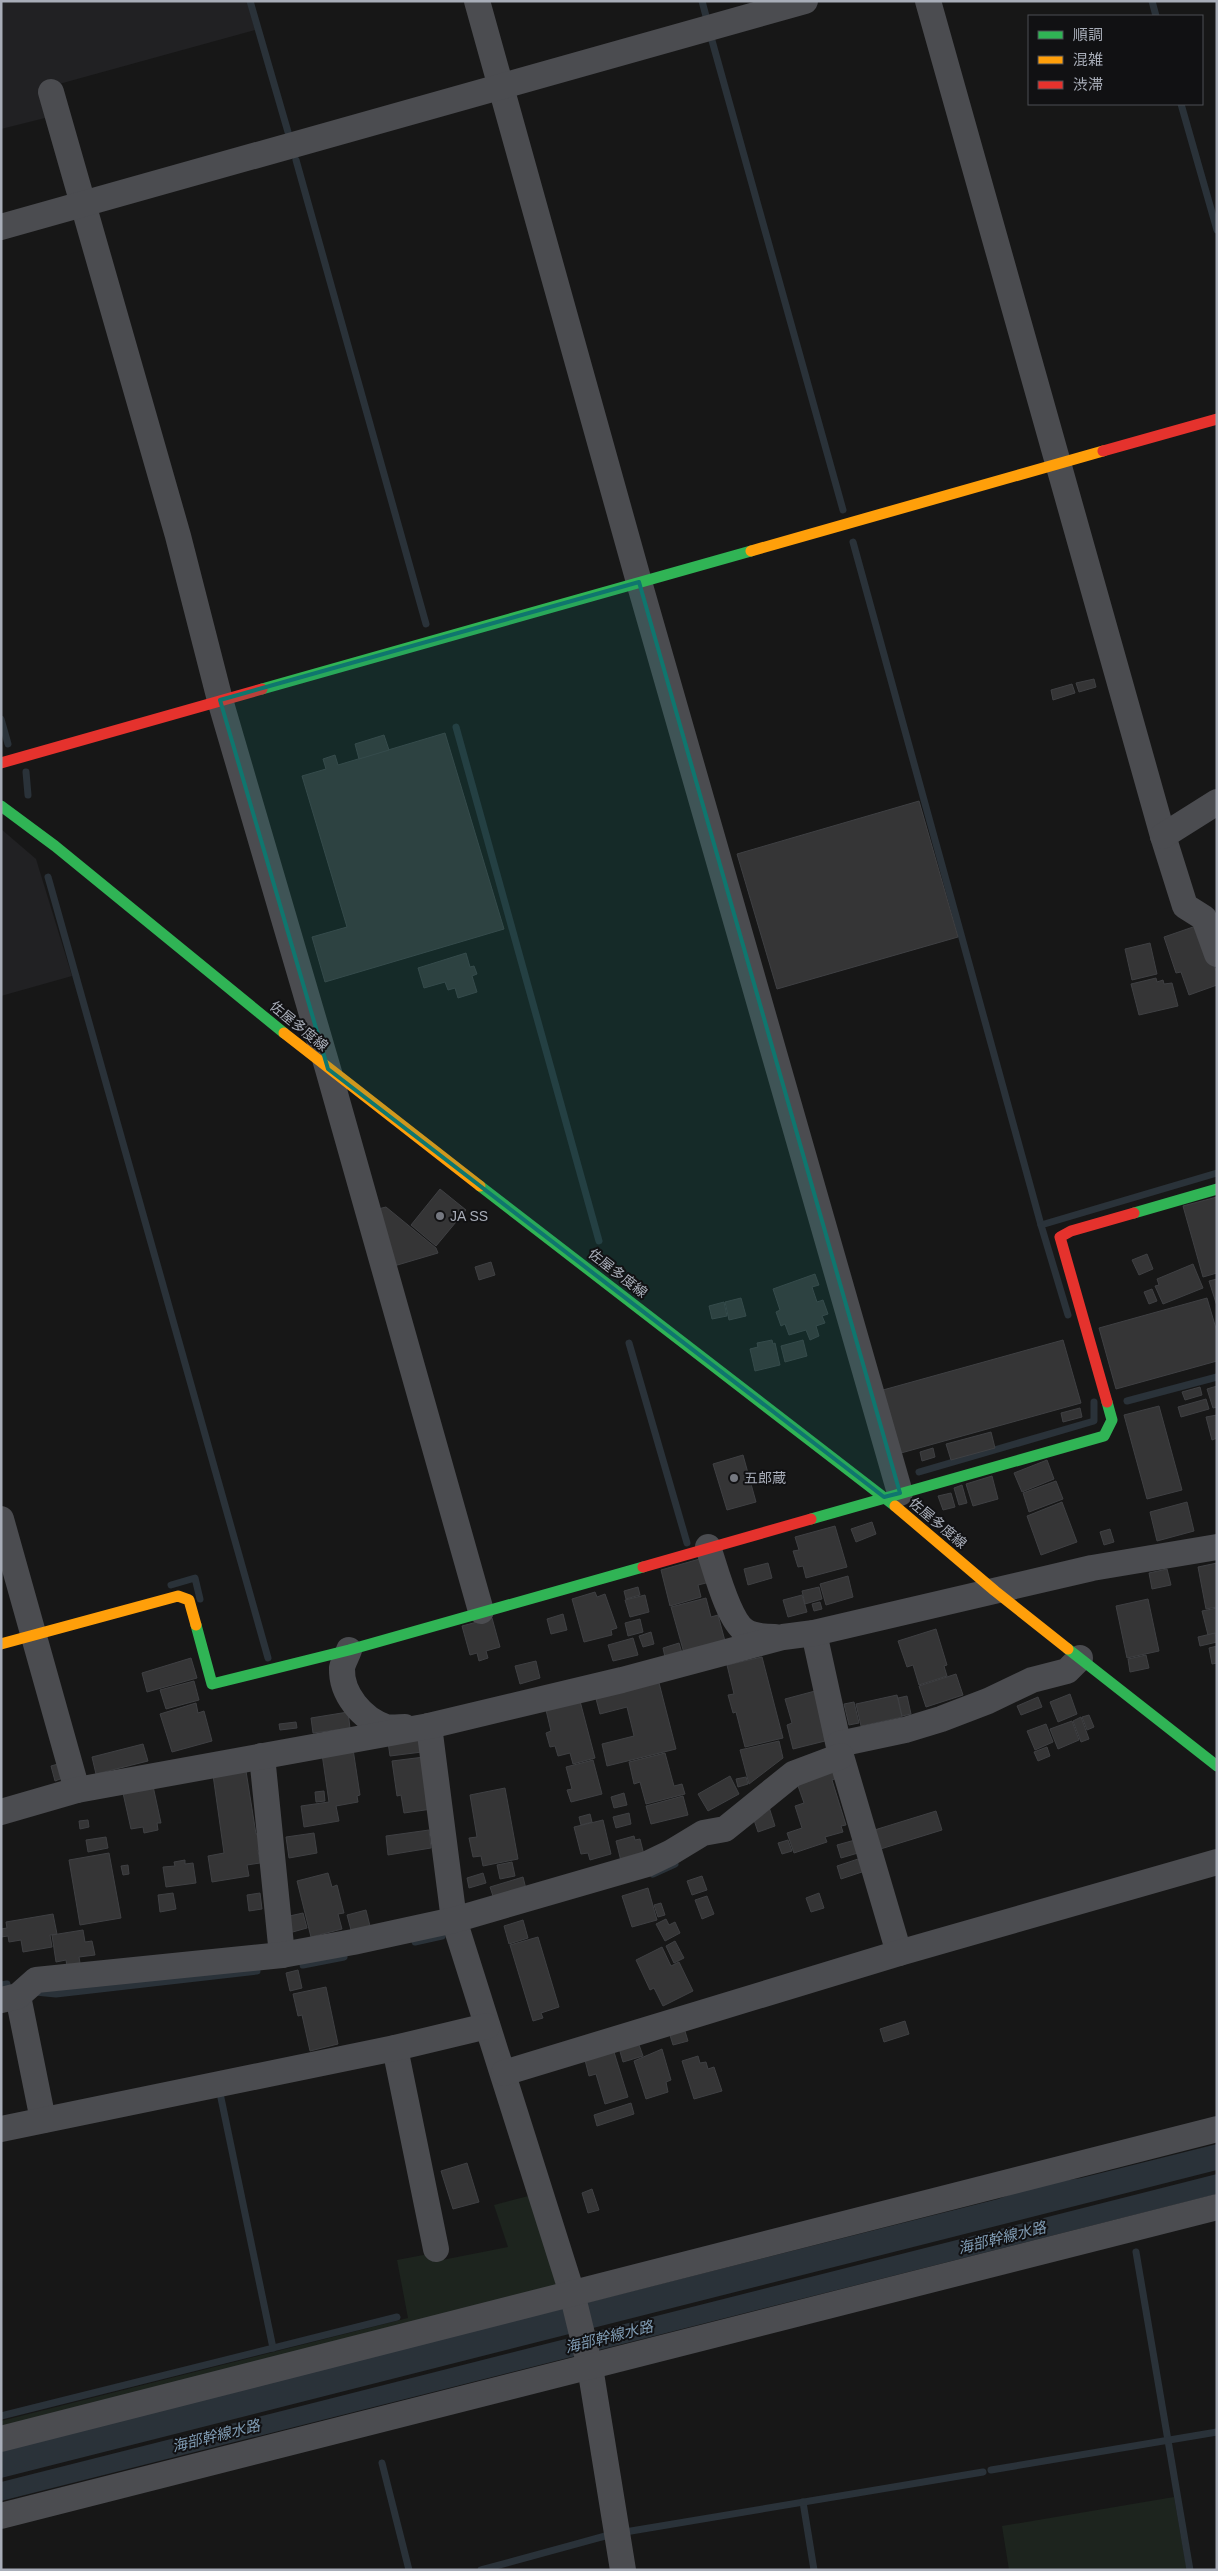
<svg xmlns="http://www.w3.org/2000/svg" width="1218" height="2571" font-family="Arial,'Noto Sans JP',sans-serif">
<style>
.built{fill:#212123}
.green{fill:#1d241e}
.water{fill:#2a3239}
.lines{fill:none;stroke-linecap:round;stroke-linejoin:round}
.stream{stroke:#2a3239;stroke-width:7}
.building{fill:#353536;stroke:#3f4043}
.street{stroke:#4b4c50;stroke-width:26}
.fast{stroke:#30b455;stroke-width:11}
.slow{stroke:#ff9f0a;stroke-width:11}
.jam{stroke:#e5322d;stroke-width:11}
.marked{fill:#0f766e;fill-opacity:0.2;stroke:#0f766e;stroke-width:4;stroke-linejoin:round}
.poi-dot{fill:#757880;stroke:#111113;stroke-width:2}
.labels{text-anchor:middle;stroke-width:4;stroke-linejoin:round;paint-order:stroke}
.street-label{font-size:14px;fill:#a8adb8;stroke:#111113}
.poi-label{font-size:14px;fill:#a8adb8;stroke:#111113;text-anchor:start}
.water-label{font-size:15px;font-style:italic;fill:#7f9bb3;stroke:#111113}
</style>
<rect width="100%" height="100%" fill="#171717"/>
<g class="built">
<path d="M1,1h246l8,29 -214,59 8,28 -48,12z"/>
<path d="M1,829l35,30 36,117 -71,20z"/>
</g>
<g class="green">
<path d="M532,2195l28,86 -6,8 -553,142v-10l407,-103 -11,-58 42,-8 3,8 66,-13 -14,-42z"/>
<path d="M1174,2497l13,73h-178l-7,-44z"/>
</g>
<g class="water">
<path d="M1217,2144v26l-1216,308v-28l997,-251 38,-14 45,-7z"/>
<path d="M1217,2174v20l-1216,307v-19z"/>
</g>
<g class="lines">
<g class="stream">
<path d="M250,1l38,131"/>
<path d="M702,1l5,19"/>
<path d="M1152,1l4,15"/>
<path d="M711,37l132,473"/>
<path d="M1181,104l36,126"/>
<path d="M296,160l130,464"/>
<path d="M853,542l188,683"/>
<path d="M1,719l7,25"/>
<path d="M456,727l143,514"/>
<path d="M26,772l2,23"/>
<path d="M48,877l220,781"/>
<path d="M1068,1315l-27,-90 176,-52"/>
<path d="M629,1343l58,200"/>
<path d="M1127,1401l90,-24"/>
<path d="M919,1472l175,-51v-19"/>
<path d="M171,1585l24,-7 5,21"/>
<path d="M653,1874l22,-10"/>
<path d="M415,1942l27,-6"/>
<path d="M303,1965l41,-8"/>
<path d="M1,1985l6,-1"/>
<path d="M35,1992l21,2 201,-23"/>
<path d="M221,2098l52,250"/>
<path d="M1136,2252l54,318"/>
<path d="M1,2416l396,-99"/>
<path d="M382,2463l27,107"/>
<path d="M991,2470l226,-38"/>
<path d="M803,2502l11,68"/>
<path d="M625,2532l358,-60"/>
<path d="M481,2570l128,-35"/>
</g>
</g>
<g class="building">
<path d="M1094,679l2,8 -17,5 -3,-9z"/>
<path d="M1072,684l3,9 -22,7 -2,-10z"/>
<path d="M445,733l59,196 -179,53 -13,-45 35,-10 -45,-151 24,-7 -3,-10 12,-4 3,10z"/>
<path d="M384,735l5,15 -30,9 -4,-15z"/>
<path d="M919,801l39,136 -181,52 -40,-135z"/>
<path d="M1196,926l11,21 10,26v12l-28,10 -8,-23 -5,1 -12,-36z"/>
<path d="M1150,943l7,31 -25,6 -7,-31z"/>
<path d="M466,953l4,14 4,-1 3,8 -5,2 5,16 -19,6 -3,-10 -7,2 -3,-8 -21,6 -6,-20z"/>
<path d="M1156,978l1,4 6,-2 1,4 8,-1 6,23 -39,9 -8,-31z"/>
<path d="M440,1189l26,21 -30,36 -25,-21z"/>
<path d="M1217,1197v76l-14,4 -20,-71z"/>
<path d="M386,1207l50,41 2,5 -44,13 -16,-57z"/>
<path d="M1147,1254l6,15 -14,6 -7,-15z"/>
<path d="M491,1262l4,13 -16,5 -4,-13z"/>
<path d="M1193,1264l10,24 -40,16 -8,-18 4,-1 -2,-6z"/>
<path d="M815,1274l4,11 -7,2 5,15 6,-2 5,14 -6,2 3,7 -9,3 3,10 -9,4 -4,-10 -17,5 -4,-11 -4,2 -5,-14 4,-2 -7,-21z"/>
<path d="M1217,1279v27l-8,-25z"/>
<path d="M1152,1289l5,12 -8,3 -5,-12z"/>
<path d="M741,1298l5,18 -17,4 -4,-18z"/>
<path d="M1207,1298l10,34v29l-101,28 -17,-61z"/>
<path d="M724,1302l3,14 -15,3 -3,-13z"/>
<path d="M772,1340l1,4 2,-1 5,22 -25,6 -5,-22 8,-2 -1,-4z"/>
<path d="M803,1340l4,16 -22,6 -4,-16z"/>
<path d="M1063,1340l18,63 -180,50 -18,-63z"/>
<path d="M1217,1386v21l-4,1 -6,-19z"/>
<path d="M1200,1387l2,8 -17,5 -3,-8z"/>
<path d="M1206,1399l3,10 -28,8 -3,-10z"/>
<path d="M1159,1406l23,84 -35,9 -23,-84z"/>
<path d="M1080,1408l2,9 -19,5 -2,-9z"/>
<path d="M1217,1415v23l-5,2 -6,-23z"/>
<path d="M991,1432l4,16 -44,12 -5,-16z"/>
<path d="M933,1448l2,9 -13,4 -2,-9z"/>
<path d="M743,1455l13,47 -29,8 -14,-46z"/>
<path d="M1047,1460l7,19 -32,13 -8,-19z"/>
<path d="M992,1476l6,23 -25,7 -7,-22z"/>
<path d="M1056,1481l7,18 -34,13 -6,-19z"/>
<path d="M962,1485l5,18 -8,2 -5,-17z"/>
<path d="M951,1493l4,14 -12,3 -5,-14z"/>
<path d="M1062,1502l15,40 -36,13 -14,-39z"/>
<path d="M1187,1502l7,29 -37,10 -7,-29z"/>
<path d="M872,1522l4,12 -20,8 -5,-13z"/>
<path d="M835,1526l12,41 -41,11 -3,-12 -5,1 -5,-16 6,-1 -4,-13z"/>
<path d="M1110,1529l4,13 -10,3 -4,-13z"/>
<path d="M703,1558l7,24 -12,3 3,12 -31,9 -9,-36z"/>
<path d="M768,1563l4,15 -24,7 -4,-16z"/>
<path d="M1217,1563v44l-11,2 -8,-42z"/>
<path d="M1167,1569l4,16 -19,4 -3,-16z"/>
<path d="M848,1576l5,21 -27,8 -6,-21z"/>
<path d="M638,1587l2,8 -14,4 -2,-8z"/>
<path d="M819,1587l3,12 -17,5 -3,-13z"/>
<path d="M595,1592l2,5 8,-3 12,34 -6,2 1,5 -28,7 -12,-43z"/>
<path d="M645,1595l4,17 -19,5 -5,-17z"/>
<path d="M802,1595l5,17 -19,5 -5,-17z"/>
<path d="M706,1598l5,19 7,-2 7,26 -41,12 -13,-46z"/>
<path d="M1148,1599l11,52 -32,7 -11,-52z"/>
<path d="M820,1602l2,7 -8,2 -2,-7z"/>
<path d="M1217,1608v25l-9,2 -6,-24z"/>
<path d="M563,1614l4,16 -16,4 -4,-15z"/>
<path d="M492,1618l8,29 -14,4 2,7 -9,3 -2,-8 -7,2 -8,-29z"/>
<path d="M640,1619l3,13 -15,4 -3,-13z"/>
<path d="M936,1629l11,36 -3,1 3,10 -28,9 -6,-20 -6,2 -9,-26z"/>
<path d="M651,1632l3,12 -11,3 -4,-11z"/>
<path d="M1215,1633l2,9 -17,4 -2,-9z"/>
<path d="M633,1638l5,17 -25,6 -5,-16z"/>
<path d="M679,1643l3,10 -17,4 -2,-9z"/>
<path d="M1217,1646v17l-5,1 -3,-16z"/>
<path d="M1146,1655l3,13 -19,4 -2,-13z"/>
<path d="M762,1657l21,81 -38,9 -9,-35 -3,1 -5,-18 6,-1 -7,-29z"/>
<path d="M191,1658l6,20 -50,14 -5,-19z"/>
<path d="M536,1661l4,17 -20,6 -5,-18z"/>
<path d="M956,1674l7,21 -37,12 -7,-21z"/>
<path d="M658,1679l18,70 -69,17 -5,-22 32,-8 -7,-29 -27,7 -5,-19z"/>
<path d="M194,1681l5,19 -33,9 -6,-19z"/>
<path d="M815,1691l10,50 -32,8 -6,-24 5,-2 -7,-24z"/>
<path d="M1070,1694l7,20 -19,8 -8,-20z"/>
<path d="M897,1695l5,22 -41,9 -5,-22z"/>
<path d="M907,1696l4,18 -9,2 -4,-18z"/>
<path d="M1038,1697l4,10 -21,8 -4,-9z"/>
<path d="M580,1701l15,57 -22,6 -3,-11 -12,3 -3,-10 -5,1 -4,-14 5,-2 -5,-21z"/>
<path d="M854,1702l5,21 -10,2 -5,-21z"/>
<path d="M196,1703l2,10 6,-2 8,30 -40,11 -12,-38z"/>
<path d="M348,1712l2,16 -37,5 -2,-15z"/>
<path d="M1089,1715l5,12 -7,3 -5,-13z"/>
<path d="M1081,1717l8,22 -8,3 -8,-21z"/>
<path d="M1072,1721l7,19 -21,9 -8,-20z"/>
<path d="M296,1722l1,6 -17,2 -1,-6z"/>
<path d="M1046,1724l7,18 -18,8 -8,-19z"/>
<path d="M420,1738l2,14 -32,4 -2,-14z"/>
<path d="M779,1741l4,17 -34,26 -9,-34z"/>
<path d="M143,1744l5,17 -52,13 -4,-17z"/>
<path d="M1047,1747l3,9 -12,5 -4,-9z"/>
<path d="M353,1749l7,46 -3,1 1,6 -22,4 3,15 -35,6 -3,-21 28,-4 -7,-48z"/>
<path d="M665,1753l9,33 8,-2 3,10 -39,10 -6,-22 -6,2 -5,-22z"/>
<path d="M424,1757l8,52 -28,4 -3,-18 -4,1 -5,-35z"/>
<path d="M593,1760l9,34 -31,8 -4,-12 5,-1 -6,-22z"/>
<path d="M58,1764l5,14 -8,3 -4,-15z"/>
<path d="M246,1771l10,63 4,-1 3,16 -5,1 2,13 -13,2 2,11 -37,6 -4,-26 16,-3 -11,-78z"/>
<path d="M834,1771l3,7 -5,2 14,45 -5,1 2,6 -18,5 2,5 -33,11 -7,-20 15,-5 -7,-22 9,-3 -7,-20z"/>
<path d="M730,1776l9,18 -31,17 -10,-17z"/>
<path d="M746,1777l2,7 -10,3 -2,-8z"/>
<path d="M153,1786l8,37h-4l1,7 -14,3 -1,-6 -12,2 -8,-36z"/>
<path d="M505,1788l13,71 -35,7 -2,-10 -8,1 -4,-19 8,-1 -7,-42z"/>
<path d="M324,1791l1,10 -9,1 -1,-10z"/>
<path d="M624,1793l3,12 -13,3 -3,-11z"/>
<path d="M683,1796l5,19 -37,9 -5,-18z"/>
<path d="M769,1807l6,19 -17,6 -5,-15z"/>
<path d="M936,1811l6,19 -68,21 -6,-19z"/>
<path d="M629,1813l2,11 -15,4 -3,-11z"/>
<path d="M590,1814l2,8 -11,3 -2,-8z"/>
<path d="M88,1820l1,7 -9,2 -1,-8z"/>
<path d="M603,1820l8,34 -21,6 -2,-7 -7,1 -7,-27z"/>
<path d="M429,1830l2,18 -43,7 -2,-19z"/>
<path d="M314,1833l3,20 -28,5 -3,-21z"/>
<path d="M634,1836l1,4 5,-1 4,16 -23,6 -5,-20z"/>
<path d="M106,1837l2,11 -20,4 -2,-12z"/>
<path d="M788,1840l4,11 -10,3 -4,-11z"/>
<path d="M855,1840l3,13 -17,5 -4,-13z"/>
<path d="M109,1853l12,65 -41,7 -11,-65z"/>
<path d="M861,1858l4,13 -24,8 -4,-13z"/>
<path d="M185,1860v4l8,-1 3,20 -30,4 -3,-20 12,-1 -1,-4z"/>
<path d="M512,1862l3,14 -15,3 -3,-14z"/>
<path d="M128,1865l1,9 -6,1 -2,-9z"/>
<path d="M328,1873l4,14 5,-2 7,28 -6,1 4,15 -31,8 -14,-56z"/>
<path d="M483,1873l3,10 -17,5 -2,-10z"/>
<path d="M702,1876l5,14 -15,5 -5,-14z"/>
<path d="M523,1877l3,12 -32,10 -4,-12z"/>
<path d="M648,1888l9,32 -25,7 -10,-31z"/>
<path d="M173,1893l3,16 -16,3 -2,-17z"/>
<path d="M260,1893l2,16 -13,2 -2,-16z"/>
<path d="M819,1893l5,15 -13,4 -5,-14z"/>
<path d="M707,1896l7,18 -12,5 -7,-19z"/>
<path d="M661,1903l4,12 -7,2 -4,-12z"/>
<path d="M366,1910l4,16 -19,4 -4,-15z"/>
<path d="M303,1913l4,15 -18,5 -4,-16z"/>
<path d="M53,1914l4,20 -7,1 2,12 -29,5 -2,-12 -12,2 -1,-6 -7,1v-8l6,-1 -1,-6z"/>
<path d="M666,1919l3,6 6,-3 5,11 -15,8 -9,-17z"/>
<path d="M523,1920l5,18 -19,6 -5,-18z"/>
<path d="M83,1930l2,12 7,-1 3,14 -16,2 1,6 -13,3 -1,-6 -10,2 -4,-27z"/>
<path d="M538,1937l21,70 -18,6 2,5 -10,3 -23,-76z"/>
<path d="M675,1941l9,17 -10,5 -8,-17z"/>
<path d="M662,1947l9,19 8,-4 14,29 -30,15 -9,-18 -4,2 -14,-30z"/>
<path d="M298,1970l4,18 -12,3 -4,-18z"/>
<path d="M326,1987l12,57 -28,7 -8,-36 -4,1 -5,-22z"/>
<path d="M905,2021l4,13 -25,8 -4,-13z"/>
<path d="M684,2028l4,13 -15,4 -4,-13z"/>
<path d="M638,2042l5,14 -20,6 -4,-14z"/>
<path d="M662,2049l9,31 -5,2 2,10 -22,7 -12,-38z"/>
<path d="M614,2052l14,45 -23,7 -9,-30 -7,2 -4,-16z"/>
<path d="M698,2056l2,7 6,-1 2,7 6,-2 8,24 -28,8 -12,-38z"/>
<path d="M631,2103l3,11 -37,12 -3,-11z"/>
<path d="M467,2163l12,39 -26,7 -12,-38z"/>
<path d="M592,2189l7,21 -11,3 -6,-20z"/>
</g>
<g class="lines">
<g class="street">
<path d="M477,1l162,581 261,911"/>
<path d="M928,1l235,835 22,70 19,12 13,36"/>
<path d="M51,92l127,444 42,164 108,369 153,542"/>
<path d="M1,227l804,-226"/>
<path d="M1163,836l54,-34"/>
<path d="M1,1519l76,271"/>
<path d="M708,1547c7,20 20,73 37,84 9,6 20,6 30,6"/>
<path d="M814,1633l27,123 58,197"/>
<path d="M349,1650c-2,6 -6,12 -7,18 -1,26 20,51 44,59 5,1 14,0 19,0"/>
<path d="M429,1726l25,194 118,373 18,74 33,203"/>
<path d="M839,1744l66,-14 36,-11 47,-18 44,-21 35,-9 13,-13"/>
<path d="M262,1756l20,199"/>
<path d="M1,1812l76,-22 352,-64 193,-46 161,-43 31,-4 278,-65 125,-21"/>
<path d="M18,1996l25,124"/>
<path d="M1,2000l17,-4 18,-16 246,-25 71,-13 101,-22 193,-56 23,-11 33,-20 22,-4 68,-55 48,-18"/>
<path d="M395,2048l41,201"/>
<path d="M504,2073l395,-120 318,-91"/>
<path d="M1,2129l394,-81 92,-22"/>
<path d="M1,2439l1216,-310"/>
<path d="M1,2516l1216,-309"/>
</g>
<g class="fast">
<path d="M262,689l489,-138"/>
<path d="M1,806l54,40 229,187"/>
<path d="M480,1186l415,320"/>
<path d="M1134,1213l83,-24"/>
<path d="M811,1519l293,-83 8,-16 -5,-18"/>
<path d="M196,1625l16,59 137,-34 294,-83"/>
<path d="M1068,1649l149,117"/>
</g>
<g class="slow">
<path d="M751,551l352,-100"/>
<path d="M284,1033l196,153"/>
<path d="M895,1506l100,85 73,58"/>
<path d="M1,1644l177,-48 11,4 7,25"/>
</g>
<g class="jam">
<path d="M1103,451l114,-32"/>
<path d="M1,763l261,-74"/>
<path d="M1107,1402l-47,-165 11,-6 63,-18"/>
<path d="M643,1567l168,-48"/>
</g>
</g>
<path class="marked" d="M639,582l261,911 -16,4 -556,-428 -108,-369z"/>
<g class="poi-dot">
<circle cx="440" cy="1216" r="5"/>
<circle cx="734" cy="1478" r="5"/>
</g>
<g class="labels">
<g class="street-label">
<text transform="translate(299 1026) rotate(39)" y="5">佐屋多度線</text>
<text transform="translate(618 1273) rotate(38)" y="5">佐屋多度線</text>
<text transform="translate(938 1523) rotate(40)" y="5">佐屋多度線</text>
</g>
<g class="poi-label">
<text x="450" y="1221">JA SS</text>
<text x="744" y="1483">五郎蔵</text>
</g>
<g class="water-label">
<text transform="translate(1002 2238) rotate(-14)" y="5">海部幹線水路</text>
<text transform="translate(609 2337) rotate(-14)" y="5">海部幹線水路</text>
<text transform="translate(216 2436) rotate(-14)" y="5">海部幹線水路</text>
</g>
</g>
<rect width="1218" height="2571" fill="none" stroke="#a8adb8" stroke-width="5"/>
<rect x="1028" y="15" width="175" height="90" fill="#111113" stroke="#4d4f55"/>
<rect x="1038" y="31" width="25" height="8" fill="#30b455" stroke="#4d4f55"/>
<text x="1073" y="40" font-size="15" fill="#a8adb8">順調</text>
<rect x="1038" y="56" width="25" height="8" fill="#ff9f0a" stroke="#4d4f55"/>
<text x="1073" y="65" font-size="15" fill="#a8adb8">混雑</text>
<rect x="1038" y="81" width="25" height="8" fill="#e5322d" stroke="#4d4f55"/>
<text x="1073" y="90" font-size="15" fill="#a8adb8">渋滞</text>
</svg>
